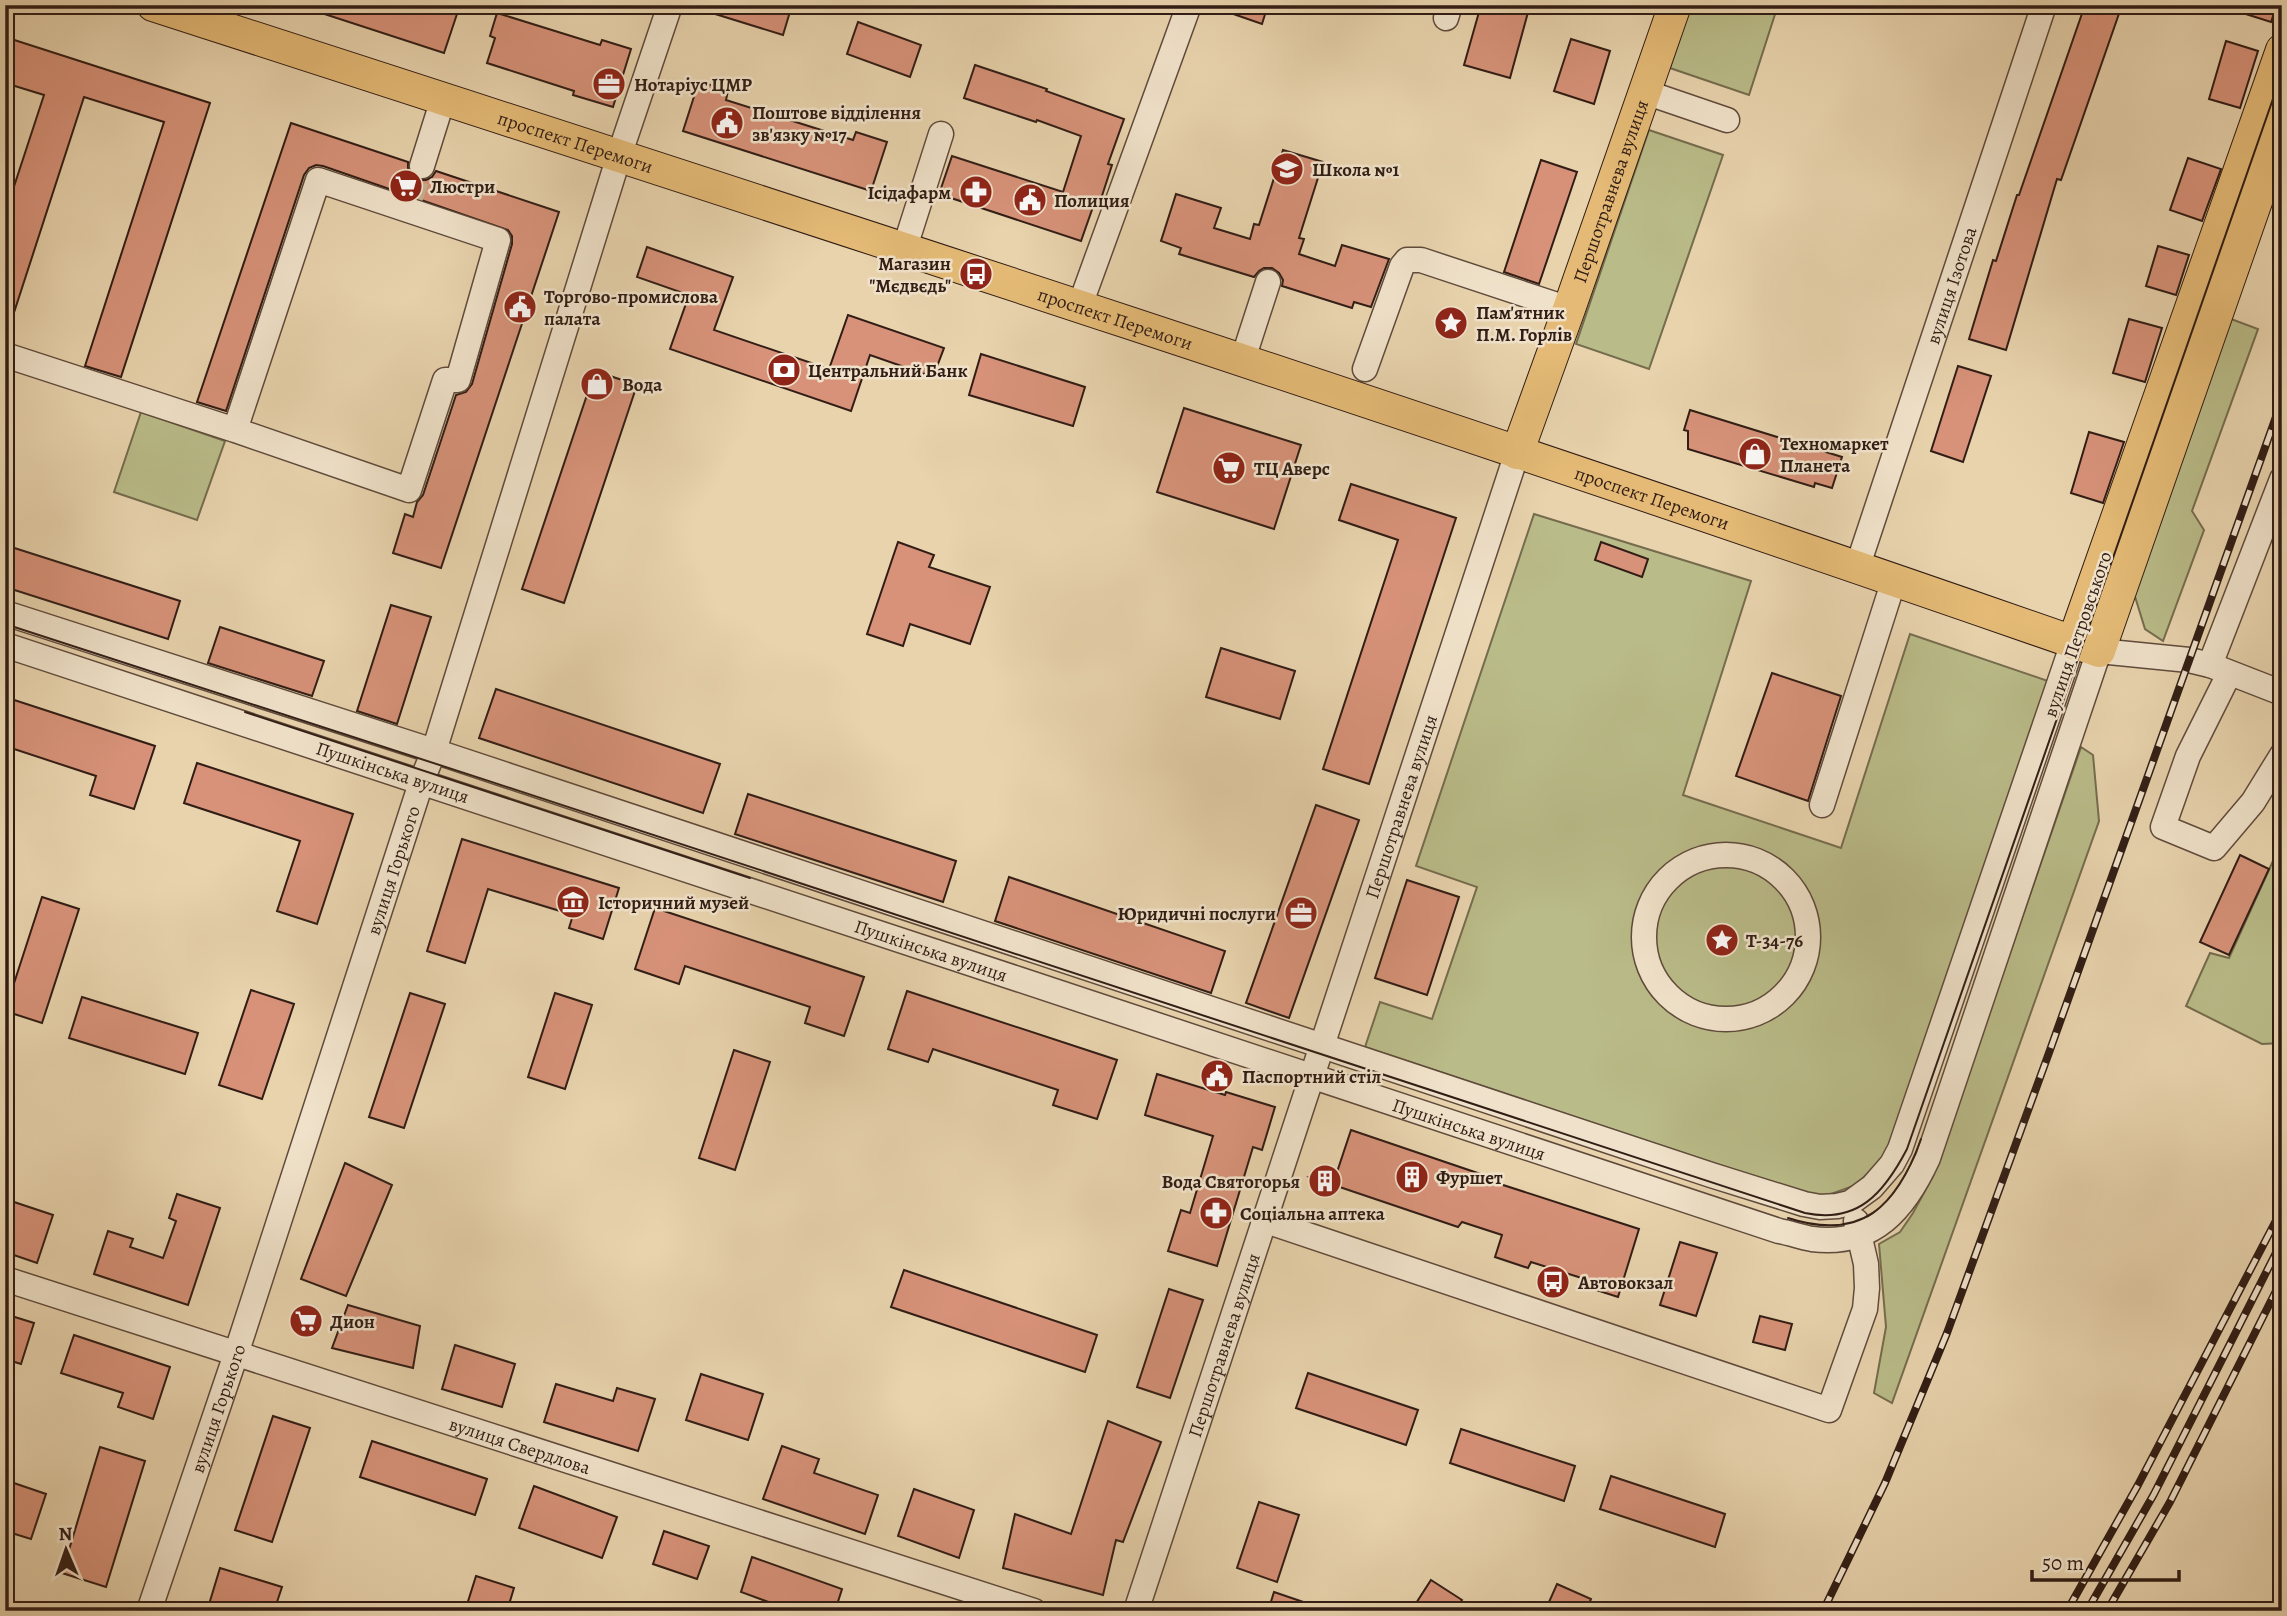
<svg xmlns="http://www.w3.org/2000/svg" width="2287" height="1616" font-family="Alegreya,serif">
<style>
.green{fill:#b9bb88;stroke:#756c4e;stroke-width:2}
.building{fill:#d79279;stroke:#311d15;stroke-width:2}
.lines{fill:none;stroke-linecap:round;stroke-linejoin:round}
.minor-tunnel{stroke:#c3af8f;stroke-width:24;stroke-dasharray:24 12;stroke-linecap:butt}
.minor-casing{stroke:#5f4a3b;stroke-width:27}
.major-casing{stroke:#311d15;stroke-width:34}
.minor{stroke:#f0e2ca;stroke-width:24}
.major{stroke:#e4ba76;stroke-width:32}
.tram{stroke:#311d15;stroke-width:2}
.rail-casing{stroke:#311d15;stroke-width:8}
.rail{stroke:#f0e2ca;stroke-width:5;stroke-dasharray:16;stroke-linecap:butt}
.labels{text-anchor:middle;stroke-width:5;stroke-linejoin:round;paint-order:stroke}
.poi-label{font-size:19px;font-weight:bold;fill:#311d15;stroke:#f0e2ca;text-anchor:start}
.street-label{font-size:19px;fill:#311d15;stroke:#f0e2ca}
</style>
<rect width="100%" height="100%" fill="#e8d3ad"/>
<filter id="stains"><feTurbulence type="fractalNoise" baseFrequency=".00286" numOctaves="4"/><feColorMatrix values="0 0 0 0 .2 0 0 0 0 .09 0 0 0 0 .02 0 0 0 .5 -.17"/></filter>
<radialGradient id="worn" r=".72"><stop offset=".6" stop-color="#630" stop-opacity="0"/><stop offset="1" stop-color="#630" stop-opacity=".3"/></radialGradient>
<g class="green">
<path d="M1691,5h87l-29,90 -79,-27z"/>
<path d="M1649,130l74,25 -74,214 -73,-25z"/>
<path d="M2231,319l27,10 -66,182 12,19 -41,111 -18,-12 -12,-39z"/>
<path d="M141,412l84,29 -28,79 -83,-28z"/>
<path d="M1534,514l217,67 -68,214 158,53 69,-214 138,47 -163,475 -29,29 -36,13 -455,-151 15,-45 52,17 45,-132 -61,-21z"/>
<path d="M2081,747l12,8 6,66 -207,582 -18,-10 12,-66 -7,-83 21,-12 13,-19 20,-37z"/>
<path d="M2282,841v202l-20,1 -76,-38 24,-53 19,5z"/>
</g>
<g class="building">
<path d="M306,5h144l9,3 -15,45 -138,-45z"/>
<path d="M699,5h93l-9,30 -84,-26z"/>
<path d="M1216,5h52l-6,19 -46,-16z"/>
<path d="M1481,5h49l-20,73 -46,-13z"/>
<path d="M2085,5h37l-61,175 -4,-1 -51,171 -37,-11 24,-79 3,1 21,-66h2z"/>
<path d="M2231,5h46l-6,17 -41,-13z"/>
<path d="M497,13l103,32 2,-5 29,9 -18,58 -40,-12 1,-4 -87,-28 8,-25 -5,-2z"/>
<path d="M858,22l63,23 -11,32 -63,-23z"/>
<path d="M5,37l205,66 -89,274 -36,-11 79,-244 -80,-25 -76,234 -3,-1v-116l39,-119 -39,-12z"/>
<path d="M1571,39l39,12 -16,53 -40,-13z"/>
<path d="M2226,41l32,10 -18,57 -31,-9z"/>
<path d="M975,65l72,24 -1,2 78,28 -16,45 4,1 -14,43 -5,-1 -12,34 -142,-47 13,-38 111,36 18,-56 -44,-16 -1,2 -72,-24z"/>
<path d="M699,81l29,10 -2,9 127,40 3,-8 31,10 -16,49 -188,-60z"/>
<path d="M291,123l117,39v8l3,6 6,4h9l6,-3 4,-6 123,41 -118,356 -48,-15 12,-39 8,3 4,-15 6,-7 33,-100 10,-3 6,-8 40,-140v-8l-4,-6 -185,-64 -7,-1 -7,3 -5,7 -78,236 -29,-9z"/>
<path d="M1283,150l40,12 -24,76 5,1 -5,15 36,12 7,-21 47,14 -18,48 -17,-5 -2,6 -70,-22 1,-6 -4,-7 -7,-5h-8l-5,3 -5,6 -75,-23 2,-6 -20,-7 15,-47 45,14 -7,20 36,11 4,-15 5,1z"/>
<path d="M2188,158l33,11 -19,52 -32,-11z"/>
<path d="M1541,160l36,12 -38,112 -35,-12z"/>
<path d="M2158,246l31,9 -13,40 -30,-9z"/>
<path d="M647,247l86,30 -19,53 115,39 19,-54 96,33 -11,29 -63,-22 -19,56 -181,-62 19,-54 -52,-18z"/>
<path d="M2129,319l33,9 -17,54 -32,-9z"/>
<path d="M981,354l104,33 -12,39 -104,-31z"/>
<path d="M1958,366l33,10 -28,86 -32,-11z"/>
<path d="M595,371l42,14 -73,218 -42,-14z"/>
<path d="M1184,408l117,37 -27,84 -117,-37z"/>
<path d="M1690,410l152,47 -10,31 -17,-5 -1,4 -126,-38v-18l-4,-1z"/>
<path d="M2089,432l35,10 -21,61 -32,-10z"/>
<path d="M1351,484l105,34 -87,266 -46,-15 75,-229 -59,-20z"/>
<path d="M898,542l36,13 -5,12 61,20 -20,57 -60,-20 -7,22 -36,-12z"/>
<path d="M1601,542l47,17 -6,18 -47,-17z"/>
<path d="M5,545l175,56 -12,38 -163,-52z"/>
<path d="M391,605l40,12 -34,107 -40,-13z"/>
<path d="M220,627l104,34 -12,35 -104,-33z"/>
<path d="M1221,648l74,23 -15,48 -74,-22z"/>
<path d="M1772,673l69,23 -33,105 -72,-25z"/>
<path d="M496,689l224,75 -17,49 -224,-75z"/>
<path d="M5,697l150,49 -21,63 -44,-14 6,-19 -91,-30z"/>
<path d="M197,763l156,51 -36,110 -40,-13 23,-70 -116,-38z"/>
<path d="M748,794l208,67 -13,41 -208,-68z"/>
<path d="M1316,805l43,15 -70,198 -43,-15z"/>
<path d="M462,839l157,49 -16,51 -34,-11 4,-13 -85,-26 -23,74 -38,-12z"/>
<path d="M2240,855l29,14 -40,86 -29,-13z"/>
<path d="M1009,877l216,74 -14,42 -216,-72z"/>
<path d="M1407,880l52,17 -32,98 -52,-17z"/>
<path d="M42,897l37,12 -37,114 -37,-12z"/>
<path d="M655,908l209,69 -20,59 -39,-13 5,-16 -125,-41 -6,18 -44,-15z"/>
<path d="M251,990l43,14 -32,95 -43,-14z"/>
<path d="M907,991l210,69 -20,59 -44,-14 5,-15 -125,-41 -5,13 -40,-13z"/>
<path d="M410,993l35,11 -41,124 -35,-11z"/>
<path d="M555,993l37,12 -27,84 -37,-12z"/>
<path d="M82,997l116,36 -13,41 -116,-36z"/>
<path d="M734,1050l36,12 -35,108 -36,-12z"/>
<path d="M1157,1074l68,21 1,-3 49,15 -13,43 -9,-3 -36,119 -49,-15 13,-41 9,3 23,-77 -68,-21z"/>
<path d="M1351,1130l150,51 -1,3 139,45 -21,68 -28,-9 1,-7 -60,-19 -3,6 -33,-11 7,-22 -40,-13 -4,5 -148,-50 27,-5z"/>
<path d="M345,1163l47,22 -46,111 -45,-17z"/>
<path d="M177,1194l43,14 -32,97 -94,-31 14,-43 25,8 -3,8 33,11 13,-37 -7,-3z"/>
<path d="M5,1199l48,16 -16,48 -32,-11z"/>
<path d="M1680,1242l37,11 -21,63 -36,-11z"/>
<path d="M904,1270l193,65 -12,37 -194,-65z"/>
<path d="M1169,1289l34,11 -33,98 -33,-11z"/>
<path d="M348,1305l72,21 -7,42 -81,-20z"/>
<path d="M5,1314l29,9 -13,41 -16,-5z"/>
<path d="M1760,1316l32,8 -7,26 -32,-8z"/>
<path d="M74,1335l96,32 -17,52 -35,-12 5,-14 -62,-20z"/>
<path d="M455,1345l60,19 -13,43 -60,-18z"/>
<path d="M1308,1373l110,37 -12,35 -110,-37z"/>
<path d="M701,1374l62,20 -15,46 -62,-20z"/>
<path d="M556,1384l57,17 4,-13 38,11 -17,52 -94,-29z"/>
<path d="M273,1416l37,12 -38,114 -37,-12z"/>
<path d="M1108,1421l53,21 -38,100 -7,-2 -13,55 -100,-27 12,-54 56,20z"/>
<path d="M1461,1429l114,37 -11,35 -114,-38z"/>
<path d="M372,1441l115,38 -12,36 -115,-38z"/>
<path d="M782,1446l37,13 -5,14 64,22 -13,39 -102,-35z"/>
<path d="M100,1447l45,14 -39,126 -44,-14z"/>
<path d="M1611,1476l114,38 -10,33 -115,-38z"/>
<path d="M5,1480l41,14 -15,45 -26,-8z"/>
<path d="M534,1486l83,31 -15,41 -83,-30z"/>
<path d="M914,1489l60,21 -15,48 -61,-22z"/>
<path d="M1259,1502l40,13 -22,67 -40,-14z"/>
<path d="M664,1531l45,15 -12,33 -44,-15z"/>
<path d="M752,1557l90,32 -7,22h-42l-52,-19z"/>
<path d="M220,1568l62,19 -8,24h-67z"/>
<path d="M476,1576l38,12 -7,23h-42z"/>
<path d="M1431,1580l31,20 -7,11h-44z"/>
<path d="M1557,1584l34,15 -5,12h-41z"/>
<path d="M1274,1592l47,16v3h-53z"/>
</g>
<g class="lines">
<path class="minor-tunnel" d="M409,203l13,-37"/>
<defs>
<g id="minor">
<path d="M1446,18l4,-13"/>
<path d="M1645,92l82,28"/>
<path d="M422,166l21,-67"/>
<path d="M904,250l37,-116"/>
<path d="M1079,308l110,-303"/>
<path d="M5,355l230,75 83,-250 180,60 -40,140h-13l-36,110 -174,-60"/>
<path d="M1242,362l26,-80"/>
<path d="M1365,369l37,-103 5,-6h14l148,49"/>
<path id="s1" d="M1857,568l187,-563"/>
<path d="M5,613l444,143 1262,419 93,29 16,3 17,-1 13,-3 22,-16 20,-23 8,-15 173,-506"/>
<path id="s2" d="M5,645c593,192 1182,392 1774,586 11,2 22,6 33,8 62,8 93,-31 116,-81l171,-507 90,9 21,5 72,28"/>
<path d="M2210,665l72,-186"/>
<path d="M2229,674l-41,82 -25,71 51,21 39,-46 29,-47"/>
<path d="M1822,805l72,-225"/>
<circle cx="1726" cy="937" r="82"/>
<path d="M1263,1220l566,190 36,-101 2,-21 -1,-24 -10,-43"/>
<path id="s3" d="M5,1279l1029,332"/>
<path id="s4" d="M149,1611l87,-257 186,-574 12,-29 185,-595 51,-151"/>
<path id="s5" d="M1136,1611l381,-1158"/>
</g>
<g id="major">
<path id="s6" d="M153,5c650,210 1301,421 1946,646l183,-524"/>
<path id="s7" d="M1517,453l52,-144 106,-304"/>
<path d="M2073,643l209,-593"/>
</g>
</defs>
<use href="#minor" class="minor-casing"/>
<use href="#major" class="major-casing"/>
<use href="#minor" class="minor"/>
<use href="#major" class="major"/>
<g class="tram">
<path d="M5,624c601,193 1199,394 1800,589 53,11 79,-20 102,-64l375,-1076"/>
<path d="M245,712l505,166"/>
<path d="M1788,1218c74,24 109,-12 133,-79"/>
</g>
<defs>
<g id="rail">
<path d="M1823,1611l62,-128 62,-150 103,-283 232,-650"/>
<path d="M2067,1611l71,-126 144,-276"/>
<path d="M2087,1611l67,-117 128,-253"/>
<path d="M2107,1611l63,-109 112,-223"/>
</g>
</defs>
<use href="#rail" class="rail-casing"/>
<use href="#rail" class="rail"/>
</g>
<defs>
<symbol id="office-disc" viewBox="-11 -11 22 22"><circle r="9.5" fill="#8f2418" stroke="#f0e2ca"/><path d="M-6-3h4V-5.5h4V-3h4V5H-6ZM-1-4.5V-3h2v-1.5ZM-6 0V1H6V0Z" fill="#fff"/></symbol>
<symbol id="civic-disc" viewBox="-11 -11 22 22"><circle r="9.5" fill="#8f2418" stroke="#f0e2ca"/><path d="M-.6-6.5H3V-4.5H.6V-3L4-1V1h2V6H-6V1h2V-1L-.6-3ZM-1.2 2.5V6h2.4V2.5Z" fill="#fff"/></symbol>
<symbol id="school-disc" viewBox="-11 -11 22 22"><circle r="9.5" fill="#8f2418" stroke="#f0e2ca"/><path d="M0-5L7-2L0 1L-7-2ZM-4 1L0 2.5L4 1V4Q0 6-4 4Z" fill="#fff"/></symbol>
<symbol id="supermarket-disc" viewBox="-11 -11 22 22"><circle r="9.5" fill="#8f2418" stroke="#f0e2ca"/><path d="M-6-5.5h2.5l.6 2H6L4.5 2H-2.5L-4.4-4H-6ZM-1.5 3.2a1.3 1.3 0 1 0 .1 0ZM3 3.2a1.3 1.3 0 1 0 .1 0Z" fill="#fff"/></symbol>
<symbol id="pharmacy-disc" viewBox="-11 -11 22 22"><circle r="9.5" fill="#8f2418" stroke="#f0e2ca"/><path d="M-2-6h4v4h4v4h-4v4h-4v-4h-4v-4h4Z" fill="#fff"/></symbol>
<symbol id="bus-disc" viewBox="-11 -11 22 22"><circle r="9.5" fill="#8f2418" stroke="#f0e2ca"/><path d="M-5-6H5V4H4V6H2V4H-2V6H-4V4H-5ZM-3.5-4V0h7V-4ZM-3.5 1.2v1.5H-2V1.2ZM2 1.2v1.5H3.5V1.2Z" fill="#fff"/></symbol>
<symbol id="sight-disc" viewBox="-11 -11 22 22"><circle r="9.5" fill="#8f2418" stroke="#f0e2ca"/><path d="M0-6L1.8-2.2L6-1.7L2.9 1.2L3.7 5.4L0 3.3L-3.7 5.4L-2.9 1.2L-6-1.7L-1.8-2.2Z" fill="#fff"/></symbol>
<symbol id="bank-disc" viewBox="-11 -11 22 22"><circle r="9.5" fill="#8f2418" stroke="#f0e2ca"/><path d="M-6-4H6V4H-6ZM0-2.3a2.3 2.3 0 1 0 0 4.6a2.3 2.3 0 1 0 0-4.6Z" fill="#fff"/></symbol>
<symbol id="shop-disc" viewBox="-11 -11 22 22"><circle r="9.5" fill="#8f2418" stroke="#f0e2ca"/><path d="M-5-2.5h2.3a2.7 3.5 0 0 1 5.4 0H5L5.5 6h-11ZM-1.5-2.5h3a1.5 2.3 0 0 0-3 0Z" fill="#fff"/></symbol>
<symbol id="museum-disc" viewBox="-11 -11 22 22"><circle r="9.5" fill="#8f2418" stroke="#f0e2ca"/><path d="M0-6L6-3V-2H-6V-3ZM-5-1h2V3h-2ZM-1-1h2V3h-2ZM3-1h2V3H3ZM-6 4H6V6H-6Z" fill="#fff"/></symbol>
<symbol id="building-disc" viewBox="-11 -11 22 22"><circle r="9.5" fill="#8f2418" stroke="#f0e2ca"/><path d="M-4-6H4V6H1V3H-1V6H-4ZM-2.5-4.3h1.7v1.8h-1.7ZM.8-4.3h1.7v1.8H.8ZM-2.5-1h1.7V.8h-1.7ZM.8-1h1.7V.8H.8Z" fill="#fff"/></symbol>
</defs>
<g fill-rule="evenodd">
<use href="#office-disc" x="590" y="65" width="38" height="38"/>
<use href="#civic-disc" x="708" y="104" width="38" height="38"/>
<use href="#school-disc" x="1268" y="150" width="38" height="38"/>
<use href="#supermarket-disc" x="387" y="167" width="38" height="38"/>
<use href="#pharmacy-disc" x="957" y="173" width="38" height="38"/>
<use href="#civic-disc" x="1011" y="181" width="38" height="38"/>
<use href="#bus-disc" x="957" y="255" width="38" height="38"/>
<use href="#civic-disc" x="501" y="288" width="38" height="38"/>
<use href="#sight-disc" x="1432" y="304" width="38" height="38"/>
<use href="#bank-disc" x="765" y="351" width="38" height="38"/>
<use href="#shop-disc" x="578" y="365" width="38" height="38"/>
<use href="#shop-disc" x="1736" y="435" width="38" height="38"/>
<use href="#supermarket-disc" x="1210" y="449" width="38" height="38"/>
<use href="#museum-disc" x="554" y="883" width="38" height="38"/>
<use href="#office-disc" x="1282" y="894" width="38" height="38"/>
<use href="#sight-disc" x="1703" y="921" width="38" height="38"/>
<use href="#civic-disc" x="1198" y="1057" width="38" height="38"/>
<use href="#building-disc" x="1393" y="1158" width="38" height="38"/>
<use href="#building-disc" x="1306" y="1162" width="38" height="38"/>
<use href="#pharmacy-disc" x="1197" y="1194" width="38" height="38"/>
<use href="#bus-disc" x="1534" y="1263" width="38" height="38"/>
<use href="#supermarket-disc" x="287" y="1302" width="38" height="38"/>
</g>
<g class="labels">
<g class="poi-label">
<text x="634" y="91">Нотаріус ЦМР</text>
<text x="752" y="119">Поштове відділення<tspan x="752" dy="22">зв'язку №17</tspan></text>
<text x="1312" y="176">Школа №1</text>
<text x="430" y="193">Люстри</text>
<text x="951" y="199" text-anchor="end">Ісідафарм</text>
<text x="1054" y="207">Полиция</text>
<text x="951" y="270" text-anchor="end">Магазин<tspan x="951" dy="22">"Мєдвєдь"</tspan></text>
<text x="544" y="303">Торгово-промислова<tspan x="544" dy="22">палата</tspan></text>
<text x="1476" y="319">Пам'ятник<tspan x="1476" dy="22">П.М. Горлів</tspan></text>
<text x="808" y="377">Центральний Банк</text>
<text x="622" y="391">Вода</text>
<text x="1780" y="450">Техномаркет<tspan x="1780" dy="22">Планета</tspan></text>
<text x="1254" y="475">ТЦ Аверс</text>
<text x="598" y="909">Історичний музей</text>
<text x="1276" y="920" text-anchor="end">Юридичні послуги</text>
<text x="1746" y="947">Т-34-76</text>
<text x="1242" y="1083">Паспортний стіл</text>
<text x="1436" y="1184">Фуршет</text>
<text x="1300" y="1188" text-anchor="end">Вода Святогорья</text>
<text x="1240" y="1220">Соціальна аптека</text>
<text x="1578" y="1289">Автовокзал</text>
<text x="330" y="1328">Дион</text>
</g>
<g class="street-label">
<text dy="7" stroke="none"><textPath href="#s6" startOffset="444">проспект Перемоги</textPath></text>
<text dy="7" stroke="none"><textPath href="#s7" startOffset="278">Першотравнева вулиця</textPath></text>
<text dy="7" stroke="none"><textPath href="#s1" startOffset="298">вулиця Ізотова</textPath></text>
<text dy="7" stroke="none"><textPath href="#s6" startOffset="1012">проспект Перемоги</textPath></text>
<text dy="7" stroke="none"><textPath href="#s6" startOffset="1578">проспект Перемоги</textPath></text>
<text transform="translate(2077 634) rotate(-71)" y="7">вулиця Петровського</text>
<text dy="7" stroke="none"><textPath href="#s2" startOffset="408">Пушкінська вулиця</textPath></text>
<text dy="7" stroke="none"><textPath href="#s5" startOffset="847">Першотравнева вулиця</textPath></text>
<text dy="7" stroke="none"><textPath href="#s4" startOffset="780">вулиця Горького</textPath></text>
<text dy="7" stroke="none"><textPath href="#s2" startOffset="975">Пушкінська вулиця</textPath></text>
<text dy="7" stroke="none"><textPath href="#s2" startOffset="1542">Пушкінська вулиця</textPath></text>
<text dy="7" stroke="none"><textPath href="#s5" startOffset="280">Першотравнева вулиця</textPath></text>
<text dy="7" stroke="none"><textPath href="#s4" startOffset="214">вулиця Горького</textPath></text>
<text dy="7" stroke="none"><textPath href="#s3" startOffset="541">вулиця Свердлова</textPath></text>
</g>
</g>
<rect width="2287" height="1616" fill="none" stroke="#e8d3ad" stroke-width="28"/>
<rect x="7" y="7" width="2273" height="1602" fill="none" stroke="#311d15" stroke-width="3.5"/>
<rect x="14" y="14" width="2259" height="1588" fill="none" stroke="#311d15" stroke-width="2"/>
<g transform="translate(66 1550) rotate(358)" stroke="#f0e2ca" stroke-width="5" paint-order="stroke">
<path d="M0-5L12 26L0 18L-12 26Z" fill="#311d15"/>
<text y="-10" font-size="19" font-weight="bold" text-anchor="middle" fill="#311d15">N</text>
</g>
<path d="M2032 1570v10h147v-10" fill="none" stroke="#311d15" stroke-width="3.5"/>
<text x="2042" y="1570" font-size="21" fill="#311d15" stroke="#f0e2ca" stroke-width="5" paint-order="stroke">50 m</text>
<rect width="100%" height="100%" filter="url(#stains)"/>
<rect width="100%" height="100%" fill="url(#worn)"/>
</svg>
